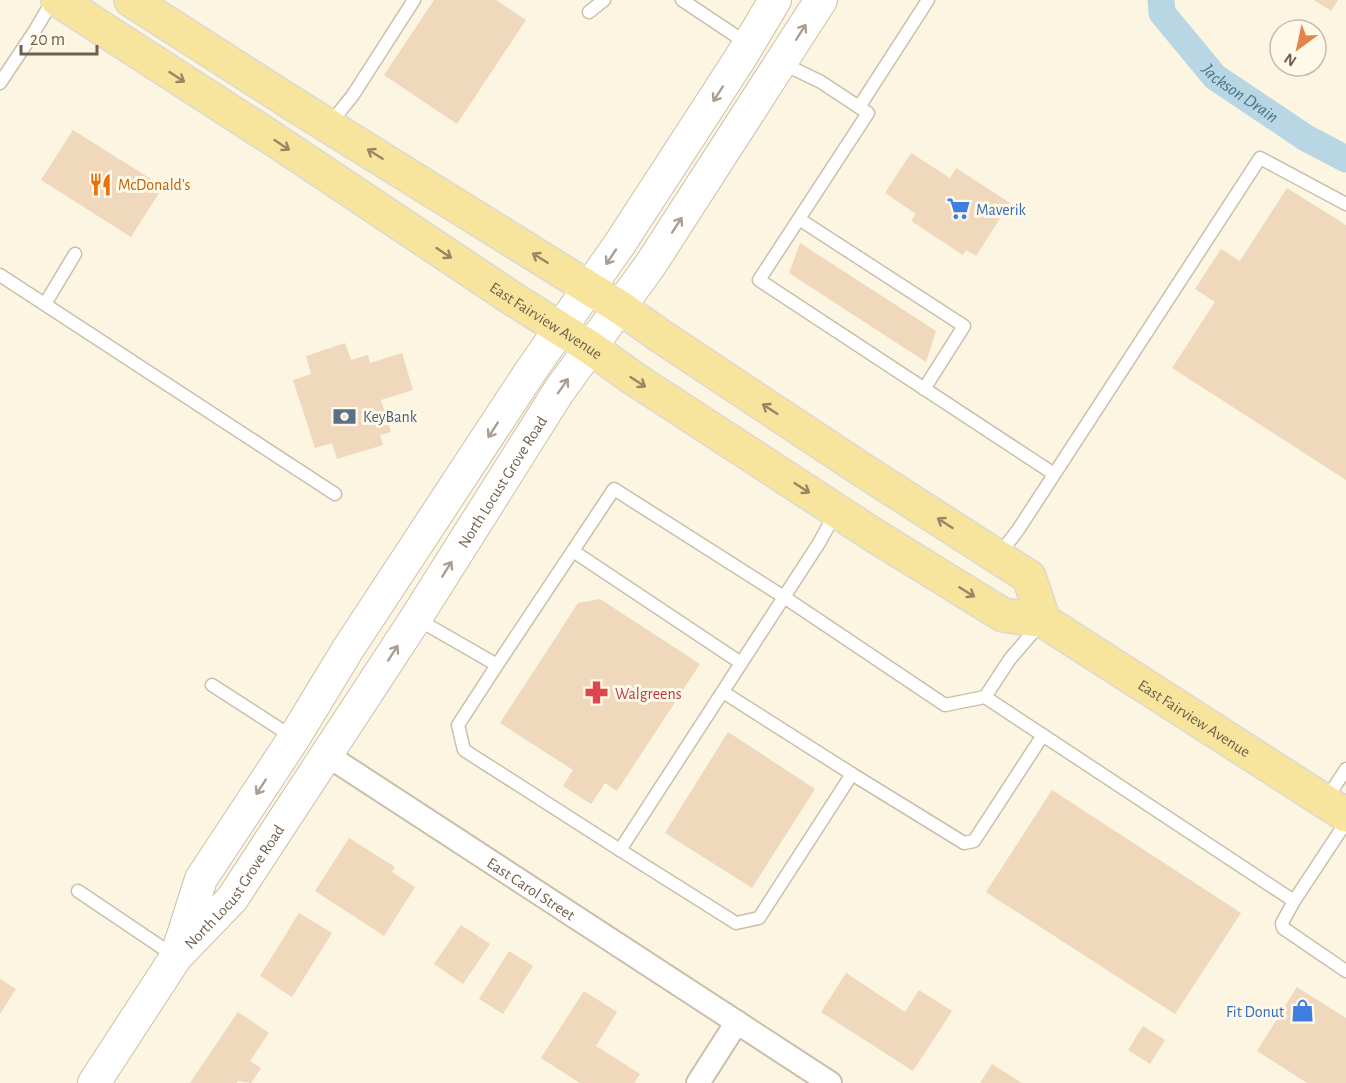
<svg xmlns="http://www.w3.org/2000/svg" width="1346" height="1083" font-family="'Alegreya Sans',sans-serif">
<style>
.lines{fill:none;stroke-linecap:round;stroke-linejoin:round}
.canal{stroke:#b8d6e3;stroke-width:27}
.building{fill:#efd8bb}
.service-casing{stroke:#ccbeaa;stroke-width:15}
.minor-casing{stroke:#ccbeaa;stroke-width:26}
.secondary-casing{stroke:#cfbfa8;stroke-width:34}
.primary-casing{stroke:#ddd8d4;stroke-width:36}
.service{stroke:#fff;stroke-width:12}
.minor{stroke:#fff;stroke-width:22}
.secondary{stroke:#fff;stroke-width:32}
.primary{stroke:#f7e49d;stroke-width:33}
.oneway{stroke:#aa9e92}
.oneway2{stroke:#9a8663}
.labels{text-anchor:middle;stroke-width:6;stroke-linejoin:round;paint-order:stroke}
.food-label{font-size:16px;fill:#c56008;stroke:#fef9e8;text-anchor:start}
.shop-label{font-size:16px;fill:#366cbe;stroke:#fef9e8;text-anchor:start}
.street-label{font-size:16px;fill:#725e4a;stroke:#fef9e8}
.service-label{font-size:16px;fill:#4e5e75;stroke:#fef9e8;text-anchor:start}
.health-label{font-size:16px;fill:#be3a42;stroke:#fef9e8;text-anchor:start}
.water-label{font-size:18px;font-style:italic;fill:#48758b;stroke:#fef9e8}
</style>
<rect width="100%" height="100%" fill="#fbf5e2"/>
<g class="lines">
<path class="canal" id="s1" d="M1161,0l1,13 53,64 91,61 40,21"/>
</g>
<g class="building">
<path d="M434,0h62l30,20 -69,104 -73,-49z"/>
<path d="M1314,0h24l-7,11z"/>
<path d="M73,130l81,51 -4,6 9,6 -28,44 -90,-57z"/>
<path d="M911,153l39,25 6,-10 54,35 -34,53 -10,-6 -3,5 -52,-34 5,-7 -31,-21z"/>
<path d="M1287,188l59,37v255l-174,-112 43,-66 -20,-13 26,-40 19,12z"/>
<path d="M800,243l136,88 -10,31 -137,-89z"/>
<path d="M345,343l6,17 17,-5 2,8 32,-10 11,37 -32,10 10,32 -11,3 3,10 -46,14 -5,-16 -17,5 -22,-68 18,-6 -5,-18z"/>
<path d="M600,599l100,65 -83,127 -12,-8 -14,21 -28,-18 10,-16 -73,-47 78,-120z"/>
<path d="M728,732l87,57 -63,99 -87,-55z"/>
<path d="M1052,790l189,123 -66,101 -189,-122z"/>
<path d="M349,838l46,29 -3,5 23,15 -31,49 -69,-45z"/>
<path d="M299,913l33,20 -40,64 -32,-21z"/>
<path d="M461,925l29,19 -27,40 -29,-20z"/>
<path d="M509,951l24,15 -30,48 -24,-15z"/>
<path d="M846,973l59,39 14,-22 33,21 -39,60 -92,-59z"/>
<path d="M0,979l16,10 -16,25z"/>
<path d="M1297,987l49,31v65h-39l-50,-32z"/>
<path d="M584,991l33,21 -21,34 44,28 -6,9h-54l-39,-25z"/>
<path d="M238,1012l31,21 -19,28 11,7 -10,15 -13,-2 -1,2h-47z"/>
<path d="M1143,1026l22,14 -15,24 -22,-14z"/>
<path d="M992,1064l30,19h-42z"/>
</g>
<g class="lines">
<defs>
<g id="service">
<path d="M682,0l66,44"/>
<path d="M589,12l15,-12"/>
<path d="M782,63l39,19 47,31 -109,167 295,194"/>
<path d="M0,83l34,-51 19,-32"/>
<path d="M859,107l69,-107"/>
<path d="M329,125l24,-30 61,-95"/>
<path d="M799,219l165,107 -40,63"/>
<path d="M0,275l335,219"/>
<path d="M45,304l30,-50"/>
<path d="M836,512l-17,31 -35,54 161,108 40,-8 309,204 52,-79"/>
<path d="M573,551l168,112"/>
<path d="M998,556l20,-26 242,-372 86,46"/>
<path d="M417,619l80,46 117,-176 170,108 -164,253 -156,-100 -6,-25 39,-60"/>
<path d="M212,685l82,53"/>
<path d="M985,697l25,-38 30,-35"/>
<path d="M852,774l112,69 10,-2 69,-106"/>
<path d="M1325,801l21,-32"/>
<path d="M620,850l116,73 23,-5 93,-144 -129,-82"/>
<path d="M78,891l98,66"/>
<path d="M1294,901l-12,22 1,5 63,43"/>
</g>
<g id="minor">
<path id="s2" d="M327,755l503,328"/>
<path d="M698,1083l39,-61"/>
</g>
<g id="secondary">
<path d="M178,951l23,-72 93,-141 54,-89 184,-280 87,-124 122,-188 34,-57"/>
<path id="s3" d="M94,1083l82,-126 56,-58 184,-281 143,-227 92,-127 170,-264"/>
</g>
<g id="primary">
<path id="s4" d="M58,0l220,142 235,157 78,49 42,30 239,156 131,81 41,6 302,194"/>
<path d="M131,0l167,107 323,201 38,27 202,134 168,108 15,44"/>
</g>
</defs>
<use href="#service" class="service-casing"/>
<use href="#minor" class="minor-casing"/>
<use href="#secondary" class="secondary-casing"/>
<use href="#primary" class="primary-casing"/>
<use href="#service" class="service"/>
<use href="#minor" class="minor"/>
<use href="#secondary" class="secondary"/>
<use href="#primary" class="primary"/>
</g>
<defs><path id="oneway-shaft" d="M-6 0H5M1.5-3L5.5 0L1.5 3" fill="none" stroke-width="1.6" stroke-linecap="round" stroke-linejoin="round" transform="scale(1.5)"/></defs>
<g class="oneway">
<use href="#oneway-shaft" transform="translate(801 32) rotate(-58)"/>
<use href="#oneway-shaft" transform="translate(718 94) rotate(123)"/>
<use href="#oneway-shaft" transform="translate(677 225) rotate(-57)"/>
<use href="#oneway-shaft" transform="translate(611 257) rotate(124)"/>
<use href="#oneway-shaft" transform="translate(563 386) rotate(-55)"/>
<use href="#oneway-shaft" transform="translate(493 430) rotate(123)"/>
<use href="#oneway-shaft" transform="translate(447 569) rotate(-58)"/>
<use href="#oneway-shaft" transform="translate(393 653) rotate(-57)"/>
<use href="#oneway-shaft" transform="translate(261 787) rotate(123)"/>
</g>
<g class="oneway2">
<use href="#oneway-shaft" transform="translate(177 77) rotate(33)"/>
<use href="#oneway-shaft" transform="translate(282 145) rotate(34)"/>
<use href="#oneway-shaft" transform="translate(375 154) rotate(-148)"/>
<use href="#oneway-shaft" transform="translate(444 253) rotate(34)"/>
<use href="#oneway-shaft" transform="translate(540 258) rotate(-148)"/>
<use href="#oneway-shaft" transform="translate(638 382) rotate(33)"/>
<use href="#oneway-shaft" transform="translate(770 409) rotate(-147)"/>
<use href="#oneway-shaft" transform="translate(802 488) rotate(33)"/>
<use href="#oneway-shaft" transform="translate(945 523) rotate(-147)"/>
<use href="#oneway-shaft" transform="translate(967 592) rotate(32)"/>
</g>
<defs>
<symbol id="restaurant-bare" viewBox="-9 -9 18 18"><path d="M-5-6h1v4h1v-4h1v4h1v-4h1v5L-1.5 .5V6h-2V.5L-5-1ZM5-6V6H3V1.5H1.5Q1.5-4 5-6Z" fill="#e8710a" stroke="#fef9e8" stroke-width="2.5" paint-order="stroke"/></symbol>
<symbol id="supermarket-bare" viewBox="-9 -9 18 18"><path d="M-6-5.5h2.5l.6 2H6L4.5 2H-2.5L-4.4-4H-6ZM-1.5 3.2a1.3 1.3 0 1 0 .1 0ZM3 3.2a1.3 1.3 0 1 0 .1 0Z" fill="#3f7fe0" stroke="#fef9e8" stroke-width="2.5" paint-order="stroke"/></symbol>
<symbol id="bank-bare" viewBox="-9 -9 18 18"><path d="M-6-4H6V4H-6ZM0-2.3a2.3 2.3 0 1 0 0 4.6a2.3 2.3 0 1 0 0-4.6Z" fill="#5c6f8a" stroke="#fef9e8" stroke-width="2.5" paint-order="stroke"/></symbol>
<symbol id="pharmacy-bare" viewBox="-9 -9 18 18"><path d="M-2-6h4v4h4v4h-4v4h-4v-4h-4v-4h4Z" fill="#e0444e" stroke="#fef9e8" stroke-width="2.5" paint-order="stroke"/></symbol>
<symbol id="shop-bare" viewBox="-9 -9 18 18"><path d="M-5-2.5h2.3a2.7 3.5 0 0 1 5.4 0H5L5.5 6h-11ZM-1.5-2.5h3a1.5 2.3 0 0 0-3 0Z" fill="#3f7fe0" stroke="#fef9e8" stroke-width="2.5" paint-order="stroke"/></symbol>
</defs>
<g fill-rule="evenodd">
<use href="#restaurant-bare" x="84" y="168" width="33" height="33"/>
<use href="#supermarket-bare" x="942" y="192" width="33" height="33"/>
<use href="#bank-bare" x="328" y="400" width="33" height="33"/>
<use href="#pharmacy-bare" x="580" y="676" width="33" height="33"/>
<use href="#shop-bare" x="1286" y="994" width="33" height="33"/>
</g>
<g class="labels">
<g class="food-label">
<text x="118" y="190">McDonald's</text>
</g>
<g class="shop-label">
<text x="976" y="215">Maverik</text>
<text x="1284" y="1017" text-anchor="end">Fit Donut</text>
</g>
<g class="street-label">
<text dy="6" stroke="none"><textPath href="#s4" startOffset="584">East Fairview Avenue</textPath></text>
<text dy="6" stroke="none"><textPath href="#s3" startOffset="728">North Locust Grove Road</textPath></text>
<text dy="6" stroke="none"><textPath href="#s4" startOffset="1348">East Fairview Avenue</textPath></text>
<text dy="6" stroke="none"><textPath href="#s3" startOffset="242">North Locust Grove Road</textPath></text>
<text dy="6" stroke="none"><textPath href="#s2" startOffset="244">East Carol Street</textPath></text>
</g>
<g class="service-label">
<text x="363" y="422">KeyBank</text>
</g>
<g class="health-label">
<text x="615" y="699">Walgreens</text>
</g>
<g class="water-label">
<text dy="6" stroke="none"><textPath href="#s1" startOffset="126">Jackson Drain</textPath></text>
</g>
</g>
<g transform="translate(1298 48) rotate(213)"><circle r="28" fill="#fef9e8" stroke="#c6bba9" stroke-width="1.5"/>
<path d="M0-4.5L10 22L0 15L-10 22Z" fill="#e1854c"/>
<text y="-9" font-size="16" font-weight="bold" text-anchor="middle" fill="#725e4a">N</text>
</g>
<path d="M21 45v9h76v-9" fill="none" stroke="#725e4a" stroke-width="3"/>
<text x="30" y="45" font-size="18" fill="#725e4a" stroke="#fef9e8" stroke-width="4.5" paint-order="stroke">20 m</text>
</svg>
